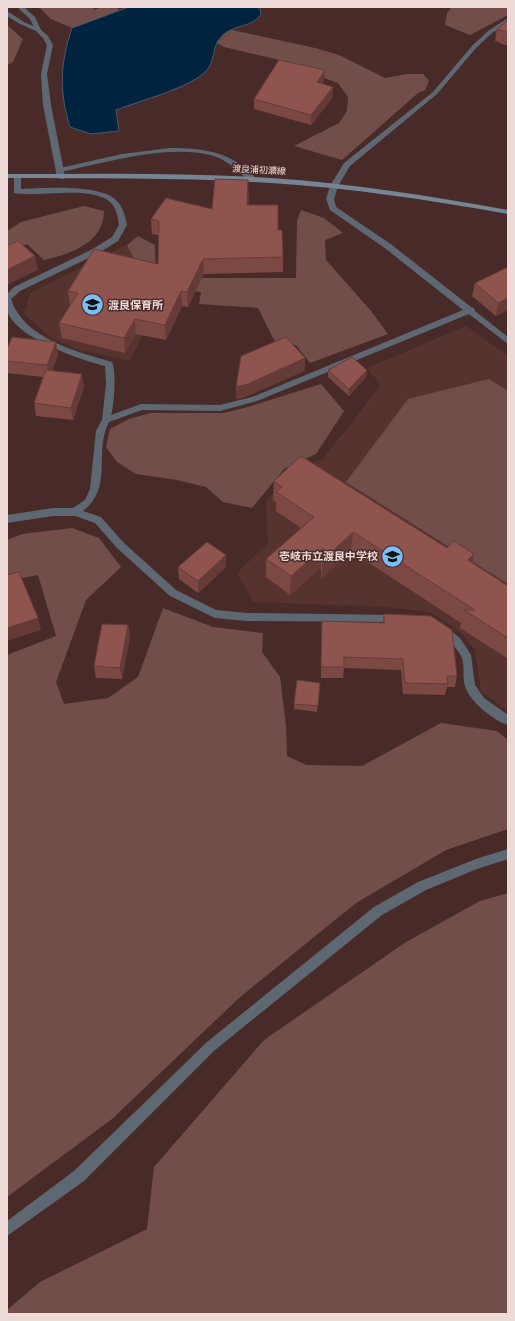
<svg xmlns="http://www.w3.org/2000/svg" width="515" height="1321" font-family="Literata,'Noto Sans JP',serif">
<style>
.built{fill:#573330}
.green{fill:#724e4b}
.water{fill:#00243f;stroke:#475b6d}
.lines{fill:none;stroke-linecap:round;stroke-linejoin:round}
.service{fill:#5e6872;fill-rule:evenodd}
.minor{fill:#5e6872;fill-rule:evenodd}
.secondary{fill:#758594;fill-rule:evenodd}
.wall{fill:#7c4844}
.shaded-wall{fill:#653b37}
.building{fill:#90544f;stroke:#653b37}
.labels{text-anchor:middle;stroke-width:3;stroke-linejoin:round;paint-order:stroke}
.far-street-label{font-size:9px;fill:#eddad7;stroke:#482b28}
.poi-label{font-size:11px;font-weight:bold;fill:#eddad7;stroke:#482b28;text-anchor:start}
</style>
<rect width="100%" height="100%" fill="#482b28"/>
<g class="built">
<path d="M130,243l32,54 -32,64 -54,-12 -26,-12 -26,-23 6,-21z"/>
<path d="M466,326l42,30v355l-27,-20 -6,-41 -17,-20 -28,-18 -41,-5 -135,-5 -17,-29 31,-30 -2,-42 35,-34 22,-8 58,-74 -14,-17z"/>
</g>
<g class="green">
<path d="M39,7h55v3l8,-3h15l2,4 -47,17 -21,-9z"/>
<path d="M452,7h56v8l-38,20 -25,-10 2,-12z"/>
<path d="M7,25l16,14 -10,23 -6,3z"/>
<path d="M232,30l83,18 24,7 46,23 22,-4h16l6,7 -4,9 -7,3 -76,67 -48,-14 45,-23 8,-12 1,-14 -10,-14 -30,-11 1,-5 -85,-20 -7,-4 8,-10z"/>
<path d="M84,206l20,5c0,32 -34,43 -60,49l-17,-16 -20,11v-24l14,-9z"/>
<path d="M301,210l23,8 19,15 -18,7 1,20 45,51 17,23 -78,29 -14,-18 -21,-3 -17,-34 -59,-4 2,-12 -52,-4 -22,-43 11,-9 17,9 1,33h140l1,-57z"/>
<path d="M489,379l19,12v193l-162,-102 62,-83z"/>
<path d="M321,384l23,27 -28,43 -32,15 -32,39 -29,-6 -17,-15 -29,-7 -41,-6 -19,-12 -11,-15 4,-18 19,-10 22,-6h73l24,-6z"/>
<path d="M72,528l27,10 22,29 -35,33 -30,82 8,22 44,-6 30,-21 25,-69 50,19 50,6 -1,19 18,25 6,49 1,30 19,9 56,1 79,-43 56,8 11,9v89l-62,21 -90,53 -117,95 -127,121 -105,78v-542l49,-19 -18,-61 -31,6v-41l15,-6z"/>
<path d="M508,893v421h-501v-4l33,-28 107,-53 7,-62 110,-127 142,-98 74,-41z"/>
</g>
<path class="water" d="M129,7h128l3,2 1,6c-9,12 -26,10 -37,19 -14,12 -7,25 -18,37 -16,17 -67,30 -90,39l3,21 -28,3 -21,-7c-11,-36 -10,-63 2,-99z"/>
<g class="lines">
<g class="service">
<path d="M17,7h7l11,10 6,13 -1,1h-4l-6,-12z"/>
<path d="M170,148c34,0 64,4 87,32l-4,2h-3c-12,-11 -23,-23 -40,-27 -44,-11 -106,8 -150,17l-4,-2 4,-2 62,-14z"/>
<path d="M14,175h3l4,2v12c22,-1 78,-5 95,11 7,6 9,16 11,25l-9,16 -21,13 -77,37 -9,8c12,39 66,53 101,63 5,10 2,50 -3,60l-3,1 -4,-3 4,-36 -1,-18c-24,-6 -93,-29 -98,-57 -1,-5 0,-11 0,-15l7,-7 77,-37 21,-13 7,-12c-1,-7 -2,-15 -7,-21 -17,-20 -74,-6 -98,-11z"/>
</g>
<g class="minor">
<path d="M7,11l17,11 16,7 8,7 5,9 -6,29 4,31 14,72 -1,2h-3l-4,-2 -14,-72 -2,-31 6,-29 -4,-7 -7,-7 -16,-7 -13,-8z"/>
<path d="M508,18v5l-16,10 -16,15 -39,46 -87,72 -12,20 -4,13 2,8 56,38 79,62 3,1 1,3 33,26v7l-39,-30 -212,87 -37,10 -78,-1 -33,12c-16,30 5,65 -26,89l18,6 22,25 53,48 40,20 31,3 149,2 3,1 2,3 -2,3 -152,-1 -32,-3 -45,-22 -53,-48 -22,-25 -20,-7h-22l-46,7v-8l46,-7h20l12,-8 5,-11 6,-58 7,-13 38,-14 79,1 32,-8 211,-87 -77,-61 -56,-39 -4,-11 4,-13 14,-23 89,-71 39,-46 16,-15z"/>
<path d="M444,625l16,13 11,17 4,30 9,13 24,17v10c-14,-4 -39,-24 -43,-39 -3,-9 0,-19 -3,-28 -5,-12 -17,-18 -23,-29l2,-3z"/>
<path d="M508,849v10l-31,10 -51,21 -44,25 -167,135 -131,131 -77,55v-15l67,-50 133,-129 167,-135 44,-25 58,-23z"/>
</g>
<path class="secondary" d="M7,174c88,0 176,-2 264,4 80,5 158,18 237,32v4c-79,-14 -157,-26 -237,-31 -88,-6 -176,-4 -264,-5z"/>
</g>
<g class="wall">
<path d="M508,20v26l-13,-5 2,-12z"/>
<path d="M325,70l-1,10 -2,4 11,13 -22,28 -57,-16v-10z"/>
<path d="M249,195l-1,10 30,25 5,27v15l-79,2 -16,33 -6,-1 -16,34 -30,-6 -11,19 -63,-15 -3,-15 11,-17 -2,-15 90,-27v-29l-6,-1 -1,-15 61,-10z"/>
<path d="M508,267l-12,49 -24,-20 3,-13z"/>
<path d="M7,349l51,6 -6,15 32,17 -11,33 -37,-4 -2,-13 9,-26 -36,-4z"/>
<path d="M328,370h39l-1,7 -17,19 -21,-19z"/>
<path d="M274,481l173,67 27,6 -2,9 36,23v73l-48,-31 1,-5 -110,-72 -30,28v-12l-31,28 -24,-18v-18l35,-31 -25,-17v-9l-3,-2z"/>
<path d="M178,567h48l-28,26 -19,-14z"/>
<path d="M384,614l73,62 -2,11h-8l-2,8 -42,-1 -2,-24 -57,-2 -1,10h-22v-45l1,-12 61,2z"/>
<path d="M128,625l2,12 -8,42 -26,-1 -2,-12z"/>
<path d="M320,683l-3,29 -23,-3v-5z"/>
</g>
<g class="shaded-wall">
<path d="M325,70l-1,10 -8,12 1,-10z"/>
<path d="M333,87v10l-22,28v-10z"/>
<path d="M248,180l1,15 -2,25v-15z"/>
<path d="M35,256l3,14 -31,15v-15z"/>
<path d="M203,259l1,15 -16,33 -1,-15z"/>
<path d="M181,291l1,15 -16,34 -1,-15z"/>
<path d="M508,298v12l-12,6 2,-13z"/>
<path d="M135,319l1,15 -11,19 -1,-15z"/>
<path d="M56,342l2,13 -9,23 -2,-13z"/>
<path d="M305,358v13l-57,25 -12,4v-13z"/>
<path d="M367,370l-1,7 -17,19v-7z"/>
<path d="M82,374l2,13 -11,33 -2,-12z"/>
<path d="M353,532l-2,19 -30,28 2,-19z"/>
<path d="M323,548l-2,19 -31,28 1,-19z"/>
<path d="M474,554l-4,18 -2,-12z"/>
<path d="M226,555v12l-28,26v-12z"/>
<path d="M38,618l3,12 -34,11v-13z"/>
<path d="M128,625l2,12 -8,42 -2,-11z"/>
</g>
<g class="building">
<path d="M508,20v13l-11,-4z"/>
<path d="M279,60l46,10 -8,12 16,5 -22,28 -57,-16z"/>
<path d="M215,179l33,1 -1,25h31v25h4l1,27 -80,2 -16,33 -6,-1 -16,34 -30,-6 -11,19 -65,-15 19,-30 -10,-2 26,-42 64,15 1,-43 -8,-2 15,-21 46,11z"/>
<path d="M18,241l17,15 -28,14v-24z"/>
<path d="M508,267v31l-10,5 -23,-20z"/>
<path d="M12,337l44,5 -9,23 -40,-4v-12z"/>
<path d="M286,337l19,21 -57,26 -12,3 5,-31z"/>
<path d="M352,357l15,13 -18,19 -21,-19z"/>
<path d="M46,370l36,4 -11,34 -37,-5z"/>
<path d="M301,456l146,92 7,-7 20,13 -6,6 40,26v52l-44,-28h11l-122,-78 -30,28v-12l-32,28 -25,-17 48,-42 -38,-25 6,-5 -8,-6z"/>
<path d="M207,542l19,13 -28,26 -20,-14z"/>
<path d="M19,572l19,46 -31,10v-53z"/>
<path d="M384,614l47,2 21,14 5,46h-10l1,8 -43,-1 -2,-24 -59,-2v10h-23l1,-46 62,2z"/>
<path d="M102,624l26,1 -8,43 -26,-2z"/>
<path d="M297,680l23,3 -2,23 -24,-2z"/>
</g>
<defs>
<symbol id="school-disc" viewBox="-11 -11 22 22"><circle r="9.5" fill="#7abff8" stroke="#482b28"/><path d="M0-5L7-2L0 1L-7-2ZM-4 1L0 2.5L4 1V4Q0 6-4 4Z" fill="#111"/></symbol>
</defs>
<g fill-rule="evenodd">
<use href="#school-disc" x="80" y="292" width="25" height="25"/>
<use href="#school-disc" x="380" y="544" width="25" height="25"/>
</g>
<g class="labels">
<g class="far-street-label">
<text transform="translate(259 170) rotate(3)" y="3">渡良浦初瀬線</text>
</g>
<g class="poi-label">
<text x="108" y="309">渡良保育所</text>
<text x="378" y="560" text-anchor="end">壱岐市立渡良中学校</text>
</g>
</g>
<rect width="515" height="1321" fill="none" stroke="#eddad7" stroke-width="16"/>
</svg>
